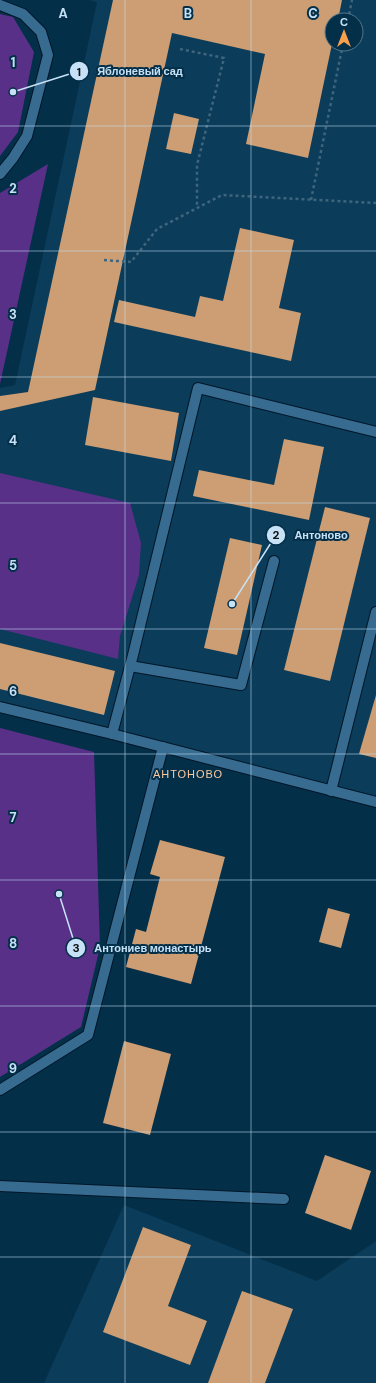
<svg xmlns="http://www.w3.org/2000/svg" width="376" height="1383" font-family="'DM Sans',sans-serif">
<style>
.built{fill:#0b3c5a;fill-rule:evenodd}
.green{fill:#593088}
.building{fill:#cd9d73}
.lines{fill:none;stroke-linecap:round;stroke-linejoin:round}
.service-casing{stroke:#001627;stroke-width:12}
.path{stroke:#3f657d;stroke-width:2.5;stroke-dasharray:3 3;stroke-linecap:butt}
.service{stroke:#376b90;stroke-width:10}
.grid{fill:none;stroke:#c7e2f6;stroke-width:1;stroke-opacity:0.55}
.labels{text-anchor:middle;stroke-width:4;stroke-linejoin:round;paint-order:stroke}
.neighbourhood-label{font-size:11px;letter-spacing:1px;fill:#fcc99f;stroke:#042f49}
.grid-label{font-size:13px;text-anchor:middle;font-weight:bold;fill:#c7e2f6;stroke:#042f49;stroke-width:4;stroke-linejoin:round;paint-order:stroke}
.leader{fill:none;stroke:#c7e2f6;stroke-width:1.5}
.callout-dot{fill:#c7e2f6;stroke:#042f49;stroke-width:1.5}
.mark-label{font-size:12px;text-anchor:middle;font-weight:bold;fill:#111}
.callout-label{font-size:11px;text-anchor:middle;font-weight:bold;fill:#c7e2f6;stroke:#042f49;stroke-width:4;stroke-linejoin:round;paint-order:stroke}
</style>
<rect width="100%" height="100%" fill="#042f49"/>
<g class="built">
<path d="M88,0h288v796l-376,-95v-313l15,-3 82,-383zM332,20h24v24h-24z"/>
<path d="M124,1205l193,76 59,-40v142h-332z"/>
</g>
<g class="green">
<path d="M0,14l13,3 21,35 -16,80 -18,24z"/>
<path d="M48,164l-48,220v-191z"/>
<path d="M0,473l130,30 11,40 -2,32 -19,61 -2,23 -118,-30z"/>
<path d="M0,728l94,24 6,195 -19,80 -81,50z"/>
</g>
<g class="building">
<path d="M113,0h229l-4,20h-6v24l-24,114 -62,-14 19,-90 -93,-21 -77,357 -95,21v-15l28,-4z"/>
<path d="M174,113l25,6 -8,35 -25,-5z"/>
<path d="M240,228l54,12 -15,68 22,5 -10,48 -177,-39 5,-22 76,17 5,-21 23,5z"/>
<path d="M93,397l86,16 -8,48 -86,-16z"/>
<path d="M284,439l40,8 -15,73 -116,-24 6,-26 75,15z"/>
<path d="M325,507l45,11 -40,163 -46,-11z"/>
<path d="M230,538l32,7 -25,110 -33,-7z"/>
<path d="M0,643l115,28 -11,44 -104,-26z"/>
<path d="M376,695v63l-17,-4z"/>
<path d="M160,840l65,17 -34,127 -65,-17 10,-38 10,3 14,-55 -10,-3z"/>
<path d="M328,908l22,6 -9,34 -22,-6z"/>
<path d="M124,1041l47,13 -21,81 -47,-12z"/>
<path d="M325,1155l46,16 -20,59 -46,-17z"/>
<path d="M143,1227l48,18 -23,61 39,15 -17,44 -87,-33z"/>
<path d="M242,1291l51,18 -28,74h-57z"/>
</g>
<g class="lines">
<defs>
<g id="service">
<path d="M0,5l23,9 18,18 7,23 -21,81 -14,22 -13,16"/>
<path d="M130,666l111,19 33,-124"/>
<path d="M0,707l112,27 264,68"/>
<path d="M112,734l21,-79 65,-267 178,44"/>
<path d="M331,791l45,-179"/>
<path d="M0,1090l88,-55 75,-288"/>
<path d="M0,1186l284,13"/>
</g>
</defs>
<use href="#service" class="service-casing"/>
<g class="path">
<path d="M348,20l4,-20"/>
<path d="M180,49l44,9 -27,107v43"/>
<path d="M311,200l32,-156"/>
<path d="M104,260l27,2 26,-33 65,-34 154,8"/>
</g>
<use href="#service" class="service"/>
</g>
<path class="grid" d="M125,0v1383M251,0v1383M0,126h376M0,251h376M0,377h376M0,503h376M0,629h376M0,754h376M0,880h376M0,1006h376M0,1132h376M0,1257h376"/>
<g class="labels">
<g class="neighbourhood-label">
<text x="188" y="778">АНТОНОВО</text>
</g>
</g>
<g class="grid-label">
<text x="63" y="18">A</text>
<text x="188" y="18">B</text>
<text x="313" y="18">C</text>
<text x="13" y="67">1</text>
<text x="13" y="193">2</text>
<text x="13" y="319">3</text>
<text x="13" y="445">4</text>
<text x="13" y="570">5</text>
<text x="13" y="696">6</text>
<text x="13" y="822">7</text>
<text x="13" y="948">8</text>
<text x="13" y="1073">9</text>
</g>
<path class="leader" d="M13 92L79 71M232 604L276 535M59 894L76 948"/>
<g class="callout-dot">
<circle cx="13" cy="92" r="4"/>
<circle cx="232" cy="604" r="4"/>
<circle cx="59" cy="894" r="4"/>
<circle cx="79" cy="71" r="10"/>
<circle cx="276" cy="535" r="10"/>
<circle cx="76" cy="948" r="10"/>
</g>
<g class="mark-label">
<text x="79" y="76">1</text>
<text x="276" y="539">2</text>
<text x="76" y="952">3</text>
</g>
<g class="callout-label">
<text x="140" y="75">Яблоневый сад</text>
<text x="321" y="539">Антоново</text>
<text x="153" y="952">Антониев монастырь</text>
</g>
<g transform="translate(344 32)"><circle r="19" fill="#042f49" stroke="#52778e"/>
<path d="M0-3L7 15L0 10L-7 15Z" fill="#f8a04b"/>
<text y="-6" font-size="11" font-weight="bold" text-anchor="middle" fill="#c7e2f6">С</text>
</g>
</svg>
